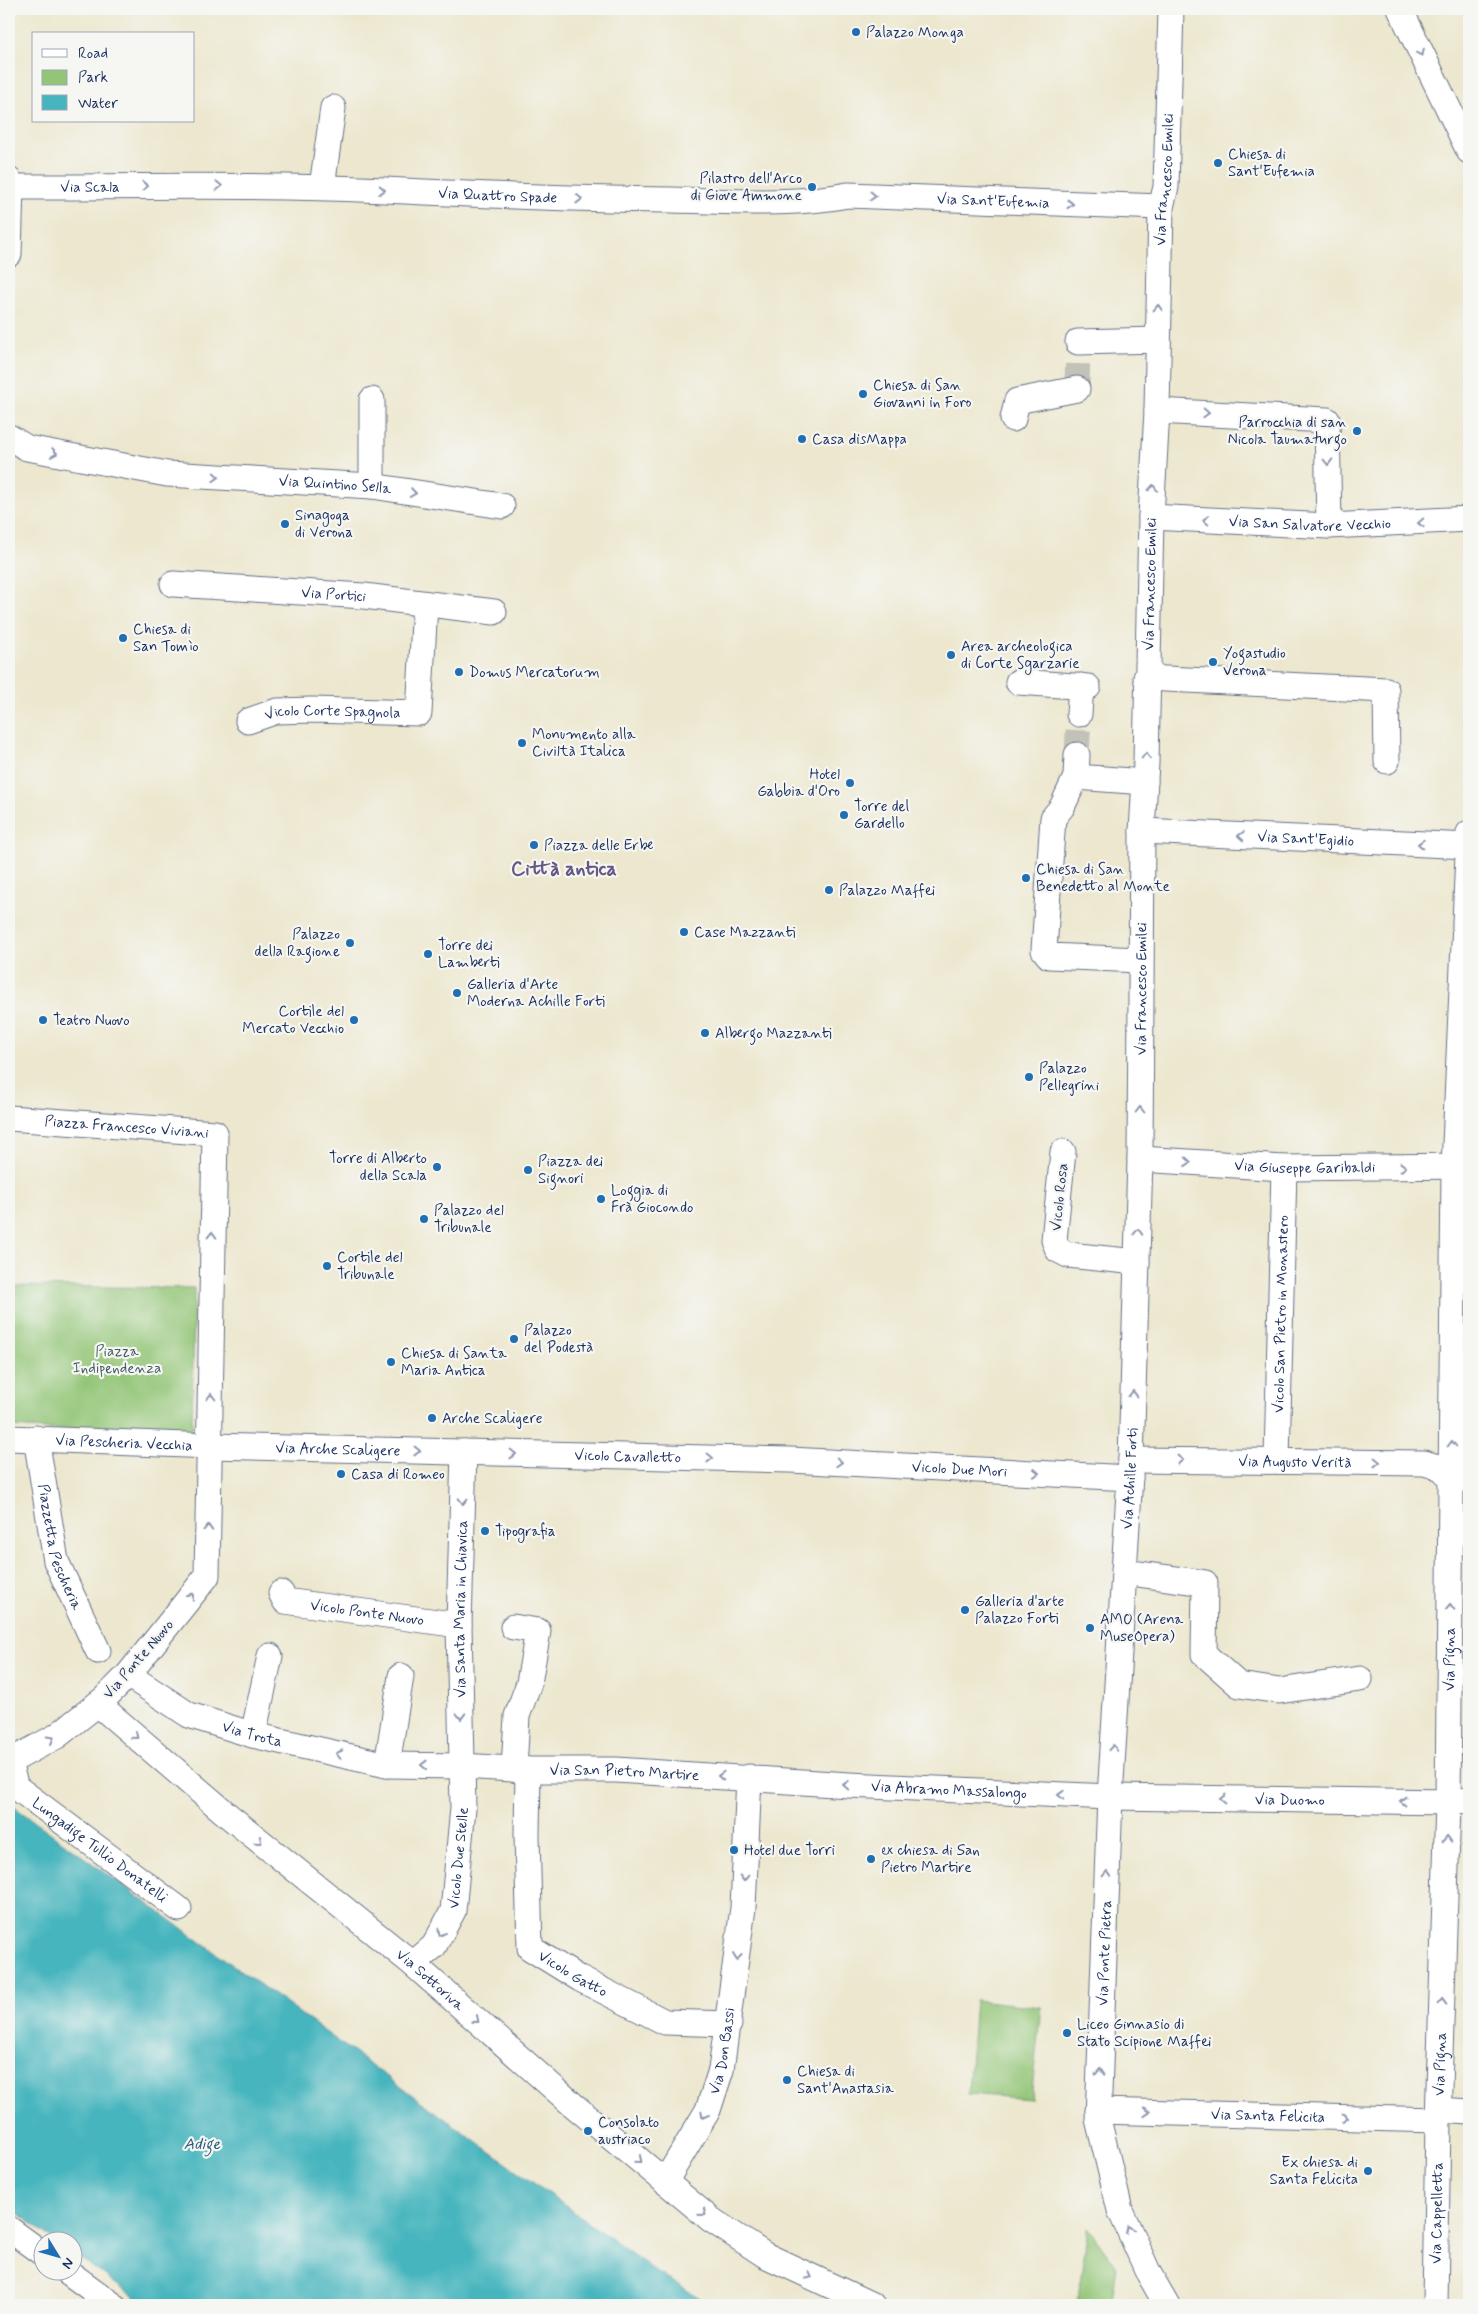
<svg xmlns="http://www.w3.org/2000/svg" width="1478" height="2314" font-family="Mynerve,sans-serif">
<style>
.green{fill:#92c576;stroke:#567a6a}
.water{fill:#46b5be;stroke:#30728e}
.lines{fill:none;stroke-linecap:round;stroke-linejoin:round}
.minor-tunnel{stroke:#c2c2b8;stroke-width:25;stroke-dasharray:25 12;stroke-linecap:butt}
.minor-casing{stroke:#646f85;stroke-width:27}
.minor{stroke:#fff;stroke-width:25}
.oneway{stroke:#8d97ae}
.poi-dot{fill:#1f6fb2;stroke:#f6f6f2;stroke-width:2}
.labels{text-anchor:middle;stroke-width:4.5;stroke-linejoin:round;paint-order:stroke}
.poi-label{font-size:15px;fill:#1b2f5e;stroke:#f6f6f2;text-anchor:start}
.street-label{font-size:15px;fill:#1b2f5e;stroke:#f6f6f2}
.park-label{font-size:15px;fill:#3f5c65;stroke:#f6f6f2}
.water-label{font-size:16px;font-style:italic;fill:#28577b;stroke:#f6f6f2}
.district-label{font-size:20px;font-weight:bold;fill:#655885;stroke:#f6f6f2}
</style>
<rect width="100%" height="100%" fill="#f6f6f2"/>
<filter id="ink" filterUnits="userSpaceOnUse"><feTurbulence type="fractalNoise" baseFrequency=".02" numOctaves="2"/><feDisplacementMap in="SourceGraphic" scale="10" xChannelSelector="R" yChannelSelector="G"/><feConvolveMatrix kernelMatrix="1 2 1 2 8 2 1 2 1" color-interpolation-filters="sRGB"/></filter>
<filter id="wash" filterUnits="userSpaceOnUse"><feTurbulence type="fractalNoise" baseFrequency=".0096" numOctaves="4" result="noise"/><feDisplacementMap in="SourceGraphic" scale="20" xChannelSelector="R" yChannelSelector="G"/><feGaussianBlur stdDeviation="1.12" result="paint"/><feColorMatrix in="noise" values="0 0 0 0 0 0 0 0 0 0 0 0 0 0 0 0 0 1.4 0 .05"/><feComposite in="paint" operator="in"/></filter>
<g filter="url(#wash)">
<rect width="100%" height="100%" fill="#ece7ce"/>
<g class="green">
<path d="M9,1286l185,2 -2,149 -183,-10z"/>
<path d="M975,2000l66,7 -10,92 -63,-5z"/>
<path d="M1088,2227l29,40 -6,38h-34z"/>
</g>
<path class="water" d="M9,1803l649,470 54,32h-567l-72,-52 -1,-11 -16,-1 -47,-34z"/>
</g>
<g filter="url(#ink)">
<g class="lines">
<g class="minor-tunnel">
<path d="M1077,389l1,-47"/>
<path d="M1077,755l2,-41"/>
</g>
<defs>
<g id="minor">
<path d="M1400,9l69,142"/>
<path d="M9,180l2,7 -2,67"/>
<path id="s1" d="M9,187c125,0 250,-3 376,3 95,5 191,9 287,10 59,1 118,6 176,-5l313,12"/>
<path d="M322,187l11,-79"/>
<path d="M1078,342l80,-2"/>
<path d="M372,400v86"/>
<path d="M1157,411l170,9 2,106"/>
<path d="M1013,419l4,-18 60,-12"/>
<path id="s2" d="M9,437l18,11 140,26 205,12 130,20"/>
<path id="s3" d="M1151,517l178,9 140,-7"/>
<path id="s4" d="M173,584l191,12 130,16"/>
<path d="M1146,678l240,12 1,71"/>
<path d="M1018,682l70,5"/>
<path d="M1079,714l2,-28"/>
<path id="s5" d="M248,721l29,-10 35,-1 107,3 6,-109"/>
<path d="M1076,777l1,-22"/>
<path id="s6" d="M1142,831l327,15"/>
<path d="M1140,960l-91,-4 -5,-6 9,-132 9,-11 14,-30 69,5"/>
<path id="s7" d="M9,1118l206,15 -8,443 -79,99 -23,23 -48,38 -48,26"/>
<path d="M1063,1152l-9,88 4,10 10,5 69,7"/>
<path id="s8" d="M1140,1159l144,9 185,-2"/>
<path id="s9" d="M9,1438l202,8 579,14 340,18"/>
<path id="s10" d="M36,1438l20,123 42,90"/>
<path id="s11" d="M1131,1460l293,3 18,5 9,11 18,1"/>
<path id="s12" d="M1277,1460l7,-292"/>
<path d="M1124,1572l81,11 -1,71 35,31 40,6 81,-12"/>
<path id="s13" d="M281,1593l4,8 174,24"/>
<path d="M513,1627l25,4 -9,52 -12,33 -3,53"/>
<path id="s14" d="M128,1675l61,40 64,20 134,30 75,1 66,4h88l233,15 261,12 338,5 21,-2"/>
<path id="s15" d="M98,1704l132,113 183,147 159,140 138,115 55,36 107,50"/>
<path d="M253,1735l17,-79"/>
<path id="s16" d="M9,1764l7,23 163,122"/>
<path d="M387,1765l14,-89"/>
<path id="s17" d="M528,1770l-1,65 3,113 50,31 85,43 64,2"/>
<path id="s18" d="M413,1964l21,-18 19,-35 10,-103 -4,-183 5,-173"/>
<path d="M1438,2110l31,2"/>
<path id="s19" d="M1098,2111l340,9"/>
<path id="s20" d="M665,2182l43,-72 13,-40 22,-162 6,-131"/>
<path d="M9,2229l33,24"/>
<path d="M68,2272l45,33"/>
<path id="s21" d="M1167,2305l-18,-31 -29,-64 -22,-91 12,-322 21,-337 9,-301 2,-328 4,-68 5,-246 6,-106 4,-204 5,-20 5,-178"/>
<path id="s22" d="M1435,2305l3,-185 10,-318 6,-635 15,-334"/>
</g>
</defs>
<use href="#minor" class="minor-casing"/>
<use href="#minor" class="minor"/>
</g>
<defs><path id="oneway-chevron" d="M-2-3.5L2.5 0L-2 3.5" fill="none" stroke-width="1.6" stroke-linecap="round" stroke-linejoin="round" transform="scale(1.25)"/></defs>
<g class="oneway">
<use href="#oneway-chevron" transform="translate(1421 53) rotate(64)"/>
<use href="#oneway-chevron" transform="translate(145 186) rotate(-1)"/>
<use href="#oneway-chevron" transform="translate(219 186) rotate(1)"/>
<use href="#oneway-chevron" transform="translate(382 190) rotate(3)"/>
<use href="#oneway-chevron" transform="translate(873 196) rotate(2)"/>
<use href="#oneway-chevron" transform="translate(579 199) rotate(1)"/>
<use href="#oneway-chevron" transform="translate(1070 204) rotate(2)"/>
<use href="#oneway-chevron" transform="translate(1158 308) rotate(-89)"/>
<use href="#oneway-chevron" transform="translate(1206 413) rotate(3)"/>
<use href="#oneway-chevron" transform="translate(54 453) rotate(10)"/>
<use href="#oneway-chevron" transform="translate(1328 462) rotate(89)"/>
<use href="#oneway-chevron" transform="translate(216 477) rotate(3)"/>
<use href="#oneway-chevron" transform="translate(1153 488) rotate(-87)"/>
<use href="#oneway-chevron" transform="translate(413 493) rotate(9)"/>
<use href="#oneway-chevron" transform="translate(1206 520) rotate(-177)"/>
<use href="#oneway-chevron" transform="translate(1421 523) rotate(177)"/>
<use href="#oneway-chevron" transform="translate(1146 756) rotate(-90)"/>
<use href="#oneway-chevron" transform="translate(1241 836) rotate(-177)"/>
<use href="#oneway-chevron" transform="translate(1421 844) rotate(-177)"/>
<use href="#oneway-chevron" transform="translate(1140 1110) rotate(-90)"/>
<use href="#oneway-chevron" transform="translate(1188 1162) rotate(4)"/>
<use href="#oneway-chevron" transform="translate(1403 1167)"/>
<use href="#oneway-chevron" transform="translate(1138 1232) rotate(-89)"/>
<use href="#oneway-chevron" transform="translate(212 1235) rotate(-89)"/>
<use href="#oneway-chevron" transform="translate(1133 1394) rotate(-88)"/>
<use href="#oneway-chevron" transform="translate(211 1397) rotate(-90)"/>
<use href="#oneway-chevron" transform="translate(1452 1444) rotate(-90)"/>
<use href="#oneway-chevron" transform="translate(417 1451) rotate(1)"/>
<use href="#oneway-chevron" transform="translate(513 1454) rotate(1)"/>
<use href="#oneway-chevron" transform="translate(710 1458) rotate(1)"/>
<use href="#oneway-chevron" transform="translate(1180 1460)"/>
<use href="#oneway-chevron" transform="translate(839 1462) rotate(3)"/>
<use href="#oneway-chevron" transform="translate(1377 1462) rotate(1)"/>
<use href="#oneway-chevron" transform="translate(1036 1473) rotate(3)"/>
<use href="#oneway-chevron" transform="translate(463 1501) rotate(92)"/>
<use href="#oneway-chevron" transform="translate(208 1528) rotate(-88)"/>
<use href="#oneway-chevron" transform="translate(191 1596) rotate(-51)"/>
<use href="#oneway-chevron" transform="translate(1450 1607) rotate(-89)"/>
<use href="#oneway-chevron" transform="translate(461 1716) rotate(89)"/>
<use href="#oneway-chevron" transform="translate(135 1736) rotate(41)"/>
<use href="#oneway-chevron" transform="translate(51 1739) rotate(-30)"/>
<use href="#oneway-chevron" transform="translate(1113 1748) rotate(-86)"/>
<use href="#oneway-chevron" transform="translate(339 1754) rotate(-168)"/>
<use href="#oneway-chevron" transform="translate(424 1765) rotate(-179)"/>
<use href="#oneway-chevron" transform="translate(721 1776) rotate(-177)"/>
<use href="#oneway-chevron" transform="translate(846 1785) rotate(-177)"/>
<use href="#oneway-chevron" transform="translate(1061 1795) rotate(-177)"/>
<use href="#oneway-chevron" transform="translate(1223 1799) rotate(-179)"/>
<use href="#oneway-chevron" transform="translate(1403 1801) rotate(-179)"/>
<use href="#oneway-chevron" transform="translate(1447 1839) rotate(-88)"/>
<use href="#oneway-chevron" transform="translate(259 1841) rotate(39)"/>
<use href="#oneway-chevron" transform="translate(1107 1874) rotate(-88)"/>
<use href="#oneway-chevron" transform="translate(744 1878) rotate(92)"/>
<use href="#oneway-chevron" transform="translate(441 1933) rotate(119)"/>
<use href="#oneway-chevron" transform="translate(737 1957) rotate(97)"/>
<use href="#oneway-chevron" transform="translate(1442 2002) rotate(-88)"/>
<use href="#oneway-chevron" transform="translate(476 2020) rotate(41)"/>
<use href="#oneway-chevron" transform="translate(1100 2072) rotate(-88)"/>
<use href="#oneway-chevron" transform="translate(1147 2112) rotate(2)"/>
<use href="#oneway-chevron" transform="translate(704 2115) rotate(119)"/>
<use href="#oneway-chevron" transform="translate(1345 2118) rotate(2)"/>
<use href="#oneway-chevron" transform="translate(639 2160) rotate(40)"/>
<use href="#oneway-chevron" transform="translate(703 2213) rotate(39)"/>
<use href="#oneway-chevron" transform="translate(1129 2229) rotate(-115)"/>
<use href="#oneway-chevron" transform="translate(809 2276) rotate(26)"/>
</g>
</g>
<g class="poi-dot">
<circle cx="856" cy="32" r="5"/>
<circle cx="1218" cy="163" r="5"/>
<circle cx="812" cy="187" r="5"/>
<circle cx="863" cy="394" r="5"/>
<circle cx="1357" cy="431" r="5"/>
<circle cx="802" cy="439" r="5"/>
<circle cx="285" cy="524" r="5"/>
<circle cx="123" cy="638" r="5"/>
<circle cx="951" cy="655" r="5"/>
<circle cx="1213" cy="662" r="5"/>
<circle cx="459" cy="672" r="5"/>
<circle cx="522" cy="743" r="5"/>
<circle cx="850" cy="783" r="5"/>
<circle cx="844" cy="815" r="5"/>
<circle cx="534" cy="845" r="5"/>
<circle cx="1026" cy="878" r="5"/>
<circle cx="829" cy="890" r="5"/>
<circle cx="684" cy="932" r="5"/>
<circle cx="350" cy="943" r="5"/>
<circle cx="428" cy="954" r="5"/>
<circle cx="457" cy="993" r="5"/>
<circle cx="43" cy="1020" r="5"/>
<circle cx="354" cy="1020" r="5"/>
<circle cx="705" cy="1033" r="5"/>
<circle cx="1029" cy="1077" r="5"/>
<circle cx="437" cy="1167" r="5"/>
<circle cx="528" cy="1170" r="5"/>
<circle cx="601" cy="1199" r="5"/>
<circle cx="424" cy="1219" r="5"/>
<circle cx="327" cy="1266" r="5"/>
<circle cx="514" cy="1339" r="5"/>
<circle cx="391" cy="1362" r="5"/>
<circle cx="432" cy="1418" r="5"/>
<circle cx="341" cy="1474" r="5"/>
<circle cx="485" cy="1531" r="5"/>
<circle cx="965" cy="1610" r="5"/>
<circle cx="1090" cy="1628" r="5"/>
<circle cx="734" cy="1850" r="5"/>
<circle cx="871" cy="1859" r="5"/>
<circle cx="1067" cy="2033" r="5"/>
<circle cx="787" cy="2080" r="5"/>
<circle cx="588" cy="2131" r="5"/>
<circle cx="1368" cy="2171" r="5"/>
</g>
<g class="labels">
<g class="poi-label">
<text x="866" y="37">Palazzo Monga</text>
<text x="1228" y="159">Chiesa di<tspan x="1228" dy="17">Sant'Eufemia</tspan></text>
<text x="802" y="183" text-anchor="end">Pilastro dell'Arco<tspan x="802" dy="17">di Giove Ammone</tspan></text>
<text x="873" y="390">Chiesa di San<tspan x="873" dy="17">Giovanni in Foro</tspan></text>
<text x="1347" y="427" text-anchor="end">Parrocchia di san<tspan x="1347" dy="17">Nicola Taumaturgo</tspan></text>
<text x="812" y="444">Casa disMappa</text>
<text x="295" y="520">Sinagoga<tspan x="295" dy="17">di Verona</tspan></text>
<text x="133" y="634">Chiesa di<tspan x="133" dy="17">San Tomìo</tspan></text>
<text x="961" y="651">Area archeologica<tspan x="961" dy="17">di Corte Sgarzarie</tspan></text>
<text x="1223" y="658">Yogastudio<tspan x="1223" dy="17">Verona</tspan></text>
<text x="469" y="677">Domus Mercatorum</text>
<text x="532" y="739">Monumento alla<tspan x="532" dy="17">Civiltà Italica</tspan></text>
<text x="840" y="779" text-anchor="end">Hotel<tspan x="840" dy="17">Gabbia d'Oro</tspan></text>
<text x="854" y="811">Torre del<tspan x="854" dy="17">Gardello</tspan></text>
<text x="544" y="850">Piazza delle Erbe</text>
<text x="1036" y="874">Chiesa di San<tspan x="1036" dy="17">Benedetto al Monte</tspan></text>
<text x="839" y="895">Palazzo Maffei</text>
<text x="694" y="937">Case Mazzanti</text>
<text x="340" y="939" text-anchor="end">Palazzo<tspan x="340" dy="17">della Ragione</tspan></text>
<text x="438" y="950">Torre dei<tspan x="438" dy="17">Lamberti</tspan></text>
<text x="467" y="989">Galleria d'Arte<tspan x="467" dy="17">Moderna Achille Forti</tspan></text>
<text x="344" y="1016" text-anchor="end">Cortile del<tspan x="344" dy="17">Mercato Vecchio</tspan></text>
<text x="53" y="1025">Teatro Nuovo</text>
<text x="715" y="1038">Albergo Mazzanti</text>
<text x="1039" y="1073">Palazzo<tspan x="1039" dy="17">Pellegrini</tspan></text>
<text x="427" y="1163" text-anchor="end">Torre di Alberto<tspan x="427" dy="17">della Scala</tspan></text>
<text x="538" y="1166">Piazza dei<tspan x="538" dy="17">Signori</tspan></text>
<text x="611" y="1195">Loggia di<tspan x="611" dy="17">Frà Giocondo</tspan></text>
<text x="434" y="1215">Palazzo del<tspan x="434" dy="17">Tribunale</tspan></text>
<text x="337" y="1262">Cortile del<tspan x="337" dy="17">Tribunale</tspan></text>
<text x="524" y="1335">Palazzo<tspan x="524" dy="17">del Podestà</tspan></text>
<text x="401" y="1358">Chiesa di Santa<tspan x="401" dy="17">Maria Antica</tspan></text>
<text x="442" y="1423">Arche Scaligere</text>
<text x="351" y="1479">Casa di Romeo</text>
<text x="495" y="1536">Tipografia</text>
<text x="975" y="1606">Galleria d'arte<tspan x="975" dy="17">Palazzo Forti</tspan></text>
<text x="1100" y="1624">AMO (Arena<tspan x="1100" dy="17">MuseOpera)</tspan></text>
<text x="744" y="1855">Hotel due Torri</text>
<text x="881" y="1855">ex chiesa di San<tspan x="881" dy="17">Pietro Martire</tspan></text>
<text x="1077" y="2029">Liceo Ginnasio di<tspan x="1077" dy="17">Stato Scipione Maffei</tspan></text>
<text x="797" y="2076">Chiesa di<tspan x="797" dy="17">Sant'Anastasia</tspan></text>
<text x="598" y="2127">Consolato<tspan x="598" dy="17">austriaco</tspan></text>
<text x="1358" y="2167" text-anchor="end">Ex chiesa di<tspan x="1358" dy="17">Santa Felicita</tspan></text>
</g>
<g class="street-label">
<text dy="5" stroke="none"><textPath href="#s21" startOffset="2141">Via Francesco Emilei</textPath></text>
<text dy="5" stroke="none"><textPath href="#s1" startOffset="81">Via Scala</textPath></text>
<text dy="5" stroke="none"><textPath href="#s1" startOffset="489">Via Quattro Spade</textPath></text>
<text dy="5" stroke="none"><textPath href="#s1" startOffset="985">Via Sant'Eufemia</textPath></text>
<text dy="5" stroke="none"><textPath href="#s2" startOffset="332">Via Quintino Sella</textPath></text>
<text dy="5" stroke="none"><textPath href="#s3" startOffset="159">Via San Salvatore Vecchio</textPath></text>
<text dy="5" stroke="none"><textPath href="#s21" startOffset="1736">Via Francesco Emilei</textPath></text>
<text dy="5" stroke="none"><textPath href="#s4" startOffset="161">Via Portici</textPath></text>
<text dy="5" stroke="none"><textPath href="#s5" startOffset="86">Vicolo Corte Spagnola</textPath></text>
<text dy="5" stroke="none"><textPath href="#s6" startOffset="164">Via Sant'Egidio</textPath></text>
<text dy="5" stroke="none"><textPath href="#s21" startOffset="1331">Via Francesco Emilei</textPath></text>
<text dy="5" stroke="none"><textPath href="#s7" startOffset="118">Piazza Francesco Viviani</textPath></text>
<text dy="5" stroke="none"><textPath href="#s8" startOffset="165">Via Giuseppe Garibaldi</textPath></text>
<text transform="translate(1059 1197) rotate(-84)" y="5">Vicolo Rosa</text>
<text dy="5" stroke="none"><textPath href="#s12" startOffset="146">Vicolo San Pietro in Monastero</textPath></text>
<text dy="5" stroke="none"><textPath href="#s9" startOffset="115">Via Pescheria Vecchia</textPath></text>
<text dy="5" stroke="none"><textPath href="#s9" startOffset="329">Via Arche Scaligere</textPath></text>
<text dy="5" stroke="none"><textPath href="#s9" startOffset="619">Vicolo Cavalletto</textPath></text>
<text dy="5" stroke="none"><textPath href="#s11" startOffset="164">Via Augusto Verità</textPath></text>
<text dy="5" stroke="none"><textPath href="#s9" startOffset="951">Vicolo Due Mori</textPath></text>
<text dy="5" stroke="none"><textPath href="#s21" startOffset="841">Via Achille Forti</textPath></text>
<text dy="5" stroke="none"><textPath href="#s10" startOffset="112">Piazzetta Pescheria</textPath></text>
<text dy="5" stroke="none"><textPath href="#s18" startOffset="370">Via Santa Maria in Chiavica</textPath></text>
<text dy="5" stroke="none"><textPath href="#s13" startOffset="92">Vicolo Ponte Nuovo</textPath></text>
<text transform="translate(138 1659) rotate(-49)" y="5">Via Ponte Nuovo</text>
<text dy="5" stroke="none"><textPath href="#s22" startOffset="646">Via Pigna</textPath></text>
<text dy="5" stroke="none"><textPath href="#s14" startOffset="139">Via Trota</textPath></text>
<text dy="5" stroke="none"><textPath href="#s14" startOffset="515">Via San Pietro Martire</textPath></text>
<text dy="5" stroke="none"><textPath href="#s14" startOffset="840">Via Abramo Massalongo</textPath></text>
<text dy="5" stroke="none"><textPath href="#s14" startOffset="1181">Via Duomo</textPath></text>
<text dy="5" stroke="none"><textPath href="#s16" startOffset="129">Lungadige Tullio Donatelli</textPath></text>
<text dy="5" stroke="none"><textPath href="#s18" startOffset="121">Vicolo Due Stelle</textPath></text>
<text dy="5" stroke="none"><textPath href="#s21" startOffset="366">Via Ponte Pietra</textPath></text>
<text dy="5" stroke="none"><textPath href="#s17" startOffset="228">Vicolo Gatto</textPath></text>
<text dy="5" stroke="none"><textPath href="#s15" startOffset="432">Via Sottoriva</textPath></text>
<text dy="5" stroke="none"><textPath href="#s20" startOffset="145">Via Don Bassi</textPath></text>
<text dy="5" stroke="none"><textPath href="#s22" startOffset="241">Via Pigna</textPath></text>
<text dy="5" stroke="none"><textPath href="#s19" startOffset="170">Via Santa Felicita</textPath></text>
<text dy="5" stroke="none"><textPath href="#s22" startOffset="92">Via Cappelletta</textPath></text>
</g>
<g class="park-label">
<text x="117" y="1356">Piazza<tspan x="117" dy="17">Indipendenza</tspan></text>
</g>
<g class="water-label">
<text x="202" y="2149">Adige</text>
</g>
<g class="district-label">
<text x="564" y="875">Città antica</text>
</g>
</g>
<rect width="1478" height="2314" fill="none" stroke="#f6f6f2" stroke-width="30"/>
<rect x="32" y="32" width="162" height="90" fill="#f6f6f2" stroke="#9ea6b7"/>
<rect x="42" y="49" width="25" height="8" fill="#ffffff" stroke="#9ea6b7"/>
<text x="78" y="58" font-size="15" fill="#1b2f5e">Road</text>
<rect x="42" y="70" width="25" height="15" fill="#92c576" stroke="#9ea6b7"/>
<text x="78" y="82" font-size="15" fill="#1b2f5e">Park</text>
<rect x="42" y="95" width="25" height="15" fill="#46b5be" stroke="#9ea6b7"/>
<text x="78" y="108" font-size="15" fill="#1b2f5e">Water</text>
<g transform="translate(58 2256) rotate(127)"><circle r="24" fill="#f6f6f2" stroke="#9ea6b7"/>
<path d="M0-4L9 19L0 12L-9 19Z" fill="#1f6fb2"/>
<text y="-8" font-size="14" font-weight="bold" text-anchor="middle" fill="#1b2f5e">N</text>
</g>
</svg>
